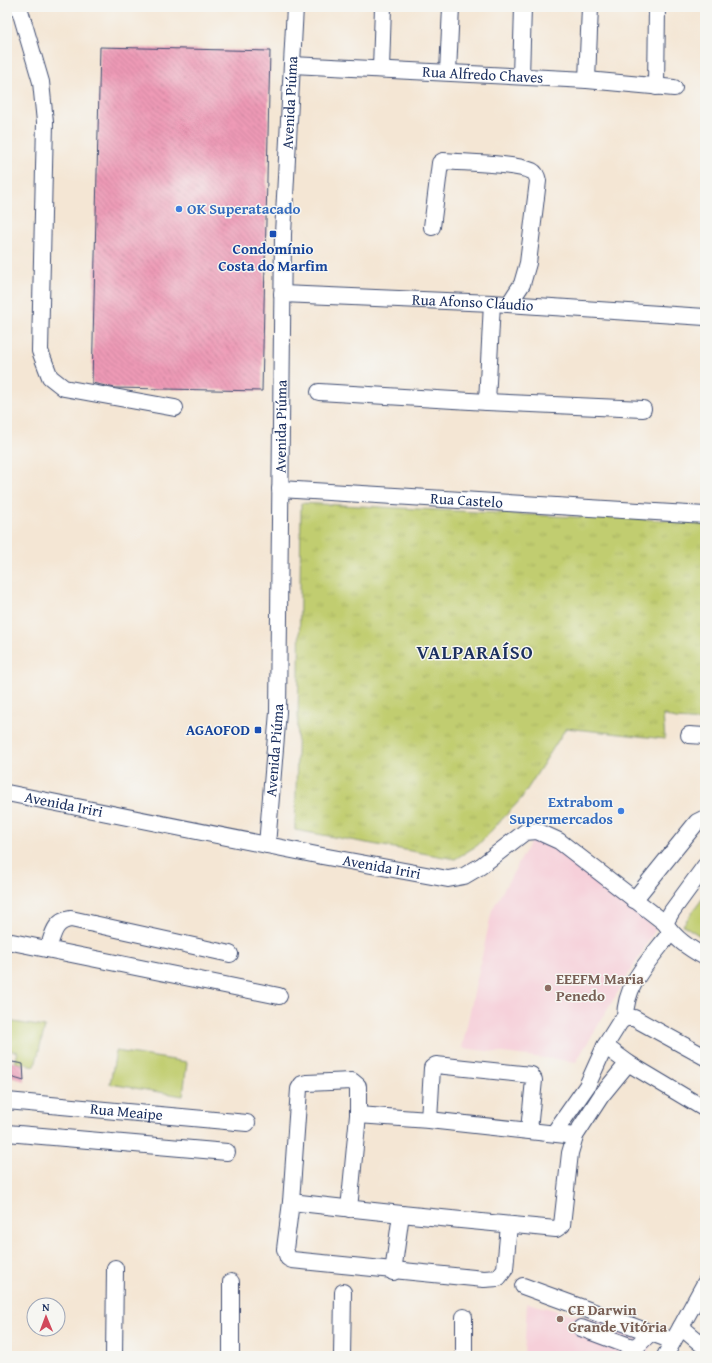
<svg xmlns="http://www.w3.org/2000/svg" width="712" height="1363" font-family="'Gentium Book Plus',serif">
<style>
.built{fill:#f6cfd9}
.grass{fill:url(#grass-tufts);stroke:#6e7e66}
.green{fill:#c1cd6f;stroke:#6e7e66}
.building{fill:url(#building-back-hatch)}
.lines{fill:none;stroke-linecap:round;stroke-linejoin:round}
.minor-casing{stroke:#3c4a70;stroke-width:18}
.minor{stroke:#fff;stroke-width:16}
.shop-dot{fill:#3f7fe0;stroke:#f6f6f2;stroke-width:1.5}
.transit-dot{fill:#1a4fb4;stroke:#f6f6f2;stroke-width:1.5}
.education-dot{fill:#8d6e63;stroke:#f6f6f2;stroke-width:1.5}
.labels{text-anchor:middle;stroke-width:3;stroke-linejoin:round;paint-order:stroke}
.street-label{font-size:15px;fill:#1b2f5e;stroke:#f6f6f2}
.shop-label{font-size:15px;font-weight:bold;fill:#366cbe;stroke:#f6f6f2;text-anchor:start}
.transit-label{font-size:15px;font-weight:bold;fill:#164399;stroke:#f6f6f2}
.education-label{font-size:15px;font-weight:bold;fill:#785e54;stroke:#f6f6f2;text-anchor:start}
.district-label{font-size:19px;font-weight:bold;letter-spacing:1px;fill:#1b2f5e;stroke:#f6f6f2}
</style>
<defs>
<pattern id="grass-tufts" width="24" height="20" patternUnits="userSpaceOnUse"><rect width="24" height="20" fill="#c1cd6f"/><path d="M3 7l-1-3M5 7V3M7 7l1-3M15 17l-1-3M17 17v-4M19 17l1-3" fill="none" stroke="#a5b063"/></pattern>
<pattern id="building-back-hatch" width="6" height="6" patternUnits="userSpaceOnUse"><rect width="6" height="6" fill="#ee9ab6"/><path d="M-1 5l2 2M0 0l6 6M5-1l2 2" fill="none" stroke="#c07e97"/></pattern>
</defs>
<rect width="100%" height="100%" fill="#f6f6f2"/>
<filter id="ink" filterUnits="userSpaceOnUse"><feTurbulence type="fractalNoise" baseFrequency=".025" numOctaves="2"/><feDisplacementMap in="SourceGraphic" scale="8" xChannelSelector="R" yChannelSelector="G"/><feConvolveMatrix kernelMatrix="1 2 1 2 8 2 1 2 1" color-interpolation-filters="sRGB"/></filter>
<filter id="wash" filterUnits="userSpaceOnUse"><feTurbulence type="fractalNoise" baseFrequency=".012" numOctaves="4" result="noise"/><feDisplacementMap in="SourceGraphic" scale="16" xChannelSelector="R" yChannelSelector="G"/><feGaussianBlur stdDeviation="0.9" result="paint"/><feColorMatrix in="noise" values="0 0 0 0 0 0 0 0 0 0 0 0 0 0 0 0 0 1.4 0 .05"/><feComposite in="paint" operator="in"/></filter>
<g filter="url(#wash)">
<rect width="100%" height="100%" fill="#f4e6d4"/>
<g class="built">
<path d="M533,838l15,3 108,88 -80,133 -114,-14 30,-138z"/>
<path d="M527,1303l131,33 -12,20h-122z"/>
</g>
<path class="grass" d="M301,503l274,14 54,1 76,5v198l-29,-2 -13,-4 2,24 -99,-11 -45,71 -43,46 -23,14 -160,-29 4,-154z"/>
<g class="green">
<path d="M705,895v44l-22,-14z"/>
<path d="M7,1021l38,6 -10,39 -20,-4 3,-10 -11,-2z"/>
<path d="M116,1051l71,11 -4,34 -73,-12z"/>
</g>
<g id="blocks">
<g class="building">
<path d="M100,47l170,4 -8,340 -147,-3 -23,-5z"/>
<path d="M7,1061l16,3 1,17 -17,-5z"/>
</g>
</g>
</g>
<g filter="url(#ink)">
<use href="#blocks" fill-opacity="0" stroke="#3c4a70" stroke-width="1"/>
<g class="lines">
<defs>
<g id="minor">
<path d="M19,7l22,75 4,40 -5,229 10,26 14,11 111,20"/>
<path id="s1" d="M292,65l295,15 87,8"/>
<path d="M381,69l2,-62"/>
<path d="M448,72l3,-65"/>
<path d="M521,76l2,-69"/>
<path d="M587,80l3,-73"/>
<path d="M656,87l1,-80"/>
<path d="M432,227l8,-64 3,-2c21,2 71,2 89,10 4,2 5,5 6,10l-10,82 -6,21 -13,20"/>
<path id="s2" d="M282,294l210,9 213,14"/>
<path d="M319,392l168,10 156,7"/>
<path d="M487,402l5,-99"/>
<path id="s3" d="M280,489l425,26"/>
<path d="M689,735l16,1"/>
<path id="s4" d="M7,793l315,63 126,23 16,-3 17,-10 44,-34 12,-1 22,10 106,82c10,16 24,25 40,34"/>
<path id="s5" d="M267,845l11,-133 5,-478 12,-227"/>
<path d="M634,900l63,-78 8,-4"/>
<path d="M665,923l7,-12 33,-45"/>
<path d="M7,941l272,55"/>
<path d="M48,949c5,-14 6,-28 23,-30l159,35"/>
<path d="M625,1018c0,-35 25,-58 46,-86"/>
<path d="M605,1046l23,17 77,46"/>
<path id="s6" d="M7,1101l240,22"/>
<path d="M358,1115l71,5 146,16 26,-40 27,-33"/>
<path d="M429,1120l3,-52 4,-3 95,10 3,5 -5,50"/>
<path d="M7,1133l220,19"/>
<path d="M554,1133l33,-47 18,-40 15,-24 5,-4h9l71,39"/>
<path d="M291,1202l-6,47 3,9 4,2 192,19 14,-1 7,-9 4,-44"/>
<path d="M349,1209l9,-94v-29l-6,-5 -45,2 -5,1 -3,5 -8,113c88,10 177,19 265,27l6,-4 8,-72 5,-17"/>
<path d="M393,1272l8,-58"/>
<path d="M523,1286l150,55"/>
<path d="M681,1327l24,20"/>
<path d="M581,1328l51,19 6,-2 12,-12"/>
<path d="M114,1356l1,-88"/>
<path d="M231,1356v-74"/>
<path d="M342,1356l1,-64"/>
<path d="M464,1356v-39"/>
<path d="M665,1356l40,-73"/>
</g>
</defs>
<use href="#minor" class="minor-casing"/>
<use href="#minor" class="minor"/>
</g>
</g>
<g class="shop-dot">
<circle cx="179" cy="209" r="4"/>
<circle cx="621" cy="811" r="4"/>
</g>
<g class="transit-dot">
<rect x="269" y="230" width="8" height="8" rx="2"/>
<rect x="254" y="726" width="8" height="8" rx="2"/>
</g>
<g class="education-dot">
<circle cx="548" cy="988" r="4"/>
<circle cx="560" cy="1319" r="4"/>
</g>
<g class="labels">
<g class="street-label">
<text dy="5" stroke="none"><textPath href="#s1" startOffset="191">Rua Alfredo Chaves</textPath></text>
<text dy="5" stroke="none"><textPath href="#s5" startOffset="743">Avenida Piúma</textPath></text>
<text dy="5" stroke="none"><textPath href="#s2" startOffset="191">Rua Afonso Cláudio</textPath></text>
<text dy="5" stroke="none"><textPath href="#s5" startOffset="419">Avenida Piúma</textPath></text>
<text dy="5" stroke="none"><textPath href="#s3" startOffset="187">Rua Castelo</textPath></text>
<text dy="5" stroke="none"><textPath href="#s5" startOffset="95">Avenida Piúma</textPath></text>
<text dy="5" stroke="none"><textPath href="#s4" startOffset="58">Avenida Iriri</textPath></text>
<text dy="5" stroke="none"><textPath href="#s4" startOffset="382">Avenida Iriri</textPath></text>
<text dy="5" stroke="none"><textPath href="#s6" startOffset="120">Rua Meaipe</textPath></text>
</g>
<g class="shop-label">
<text x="187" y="214">OK Superatacado</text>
<text x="613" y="807" text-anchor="end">Extrabom<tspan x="613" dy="17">Supermercados</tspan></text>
</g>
<g class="transit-label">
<text x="273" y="254">Condomínio<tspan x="273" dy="17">Costa do Marfim</tspan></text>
<text x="250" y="735" text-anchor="end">AGAOFOD</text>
</g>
<g class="education-label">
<text x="556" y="984">EEEFM Maria<tspan x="556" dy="17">Penedo</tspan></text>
<text x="568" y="1315">CE Darwin<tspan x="568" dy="17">Grande Vitória</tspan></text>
</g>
<g class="district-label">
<text x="475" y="659">VALPARAÍSO</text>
</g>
</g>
<rect width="712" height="1363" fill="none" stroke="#f6f6f2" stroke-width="24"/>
<g transform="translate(46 1317) rotate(359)"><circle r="19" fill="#f6f6f2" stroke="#9ea6b7"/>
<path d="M0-3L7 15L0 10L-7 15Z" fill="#d1495b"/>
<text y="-6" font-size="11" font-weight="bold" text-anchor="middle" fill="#1b2f5e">N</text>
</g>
</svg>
